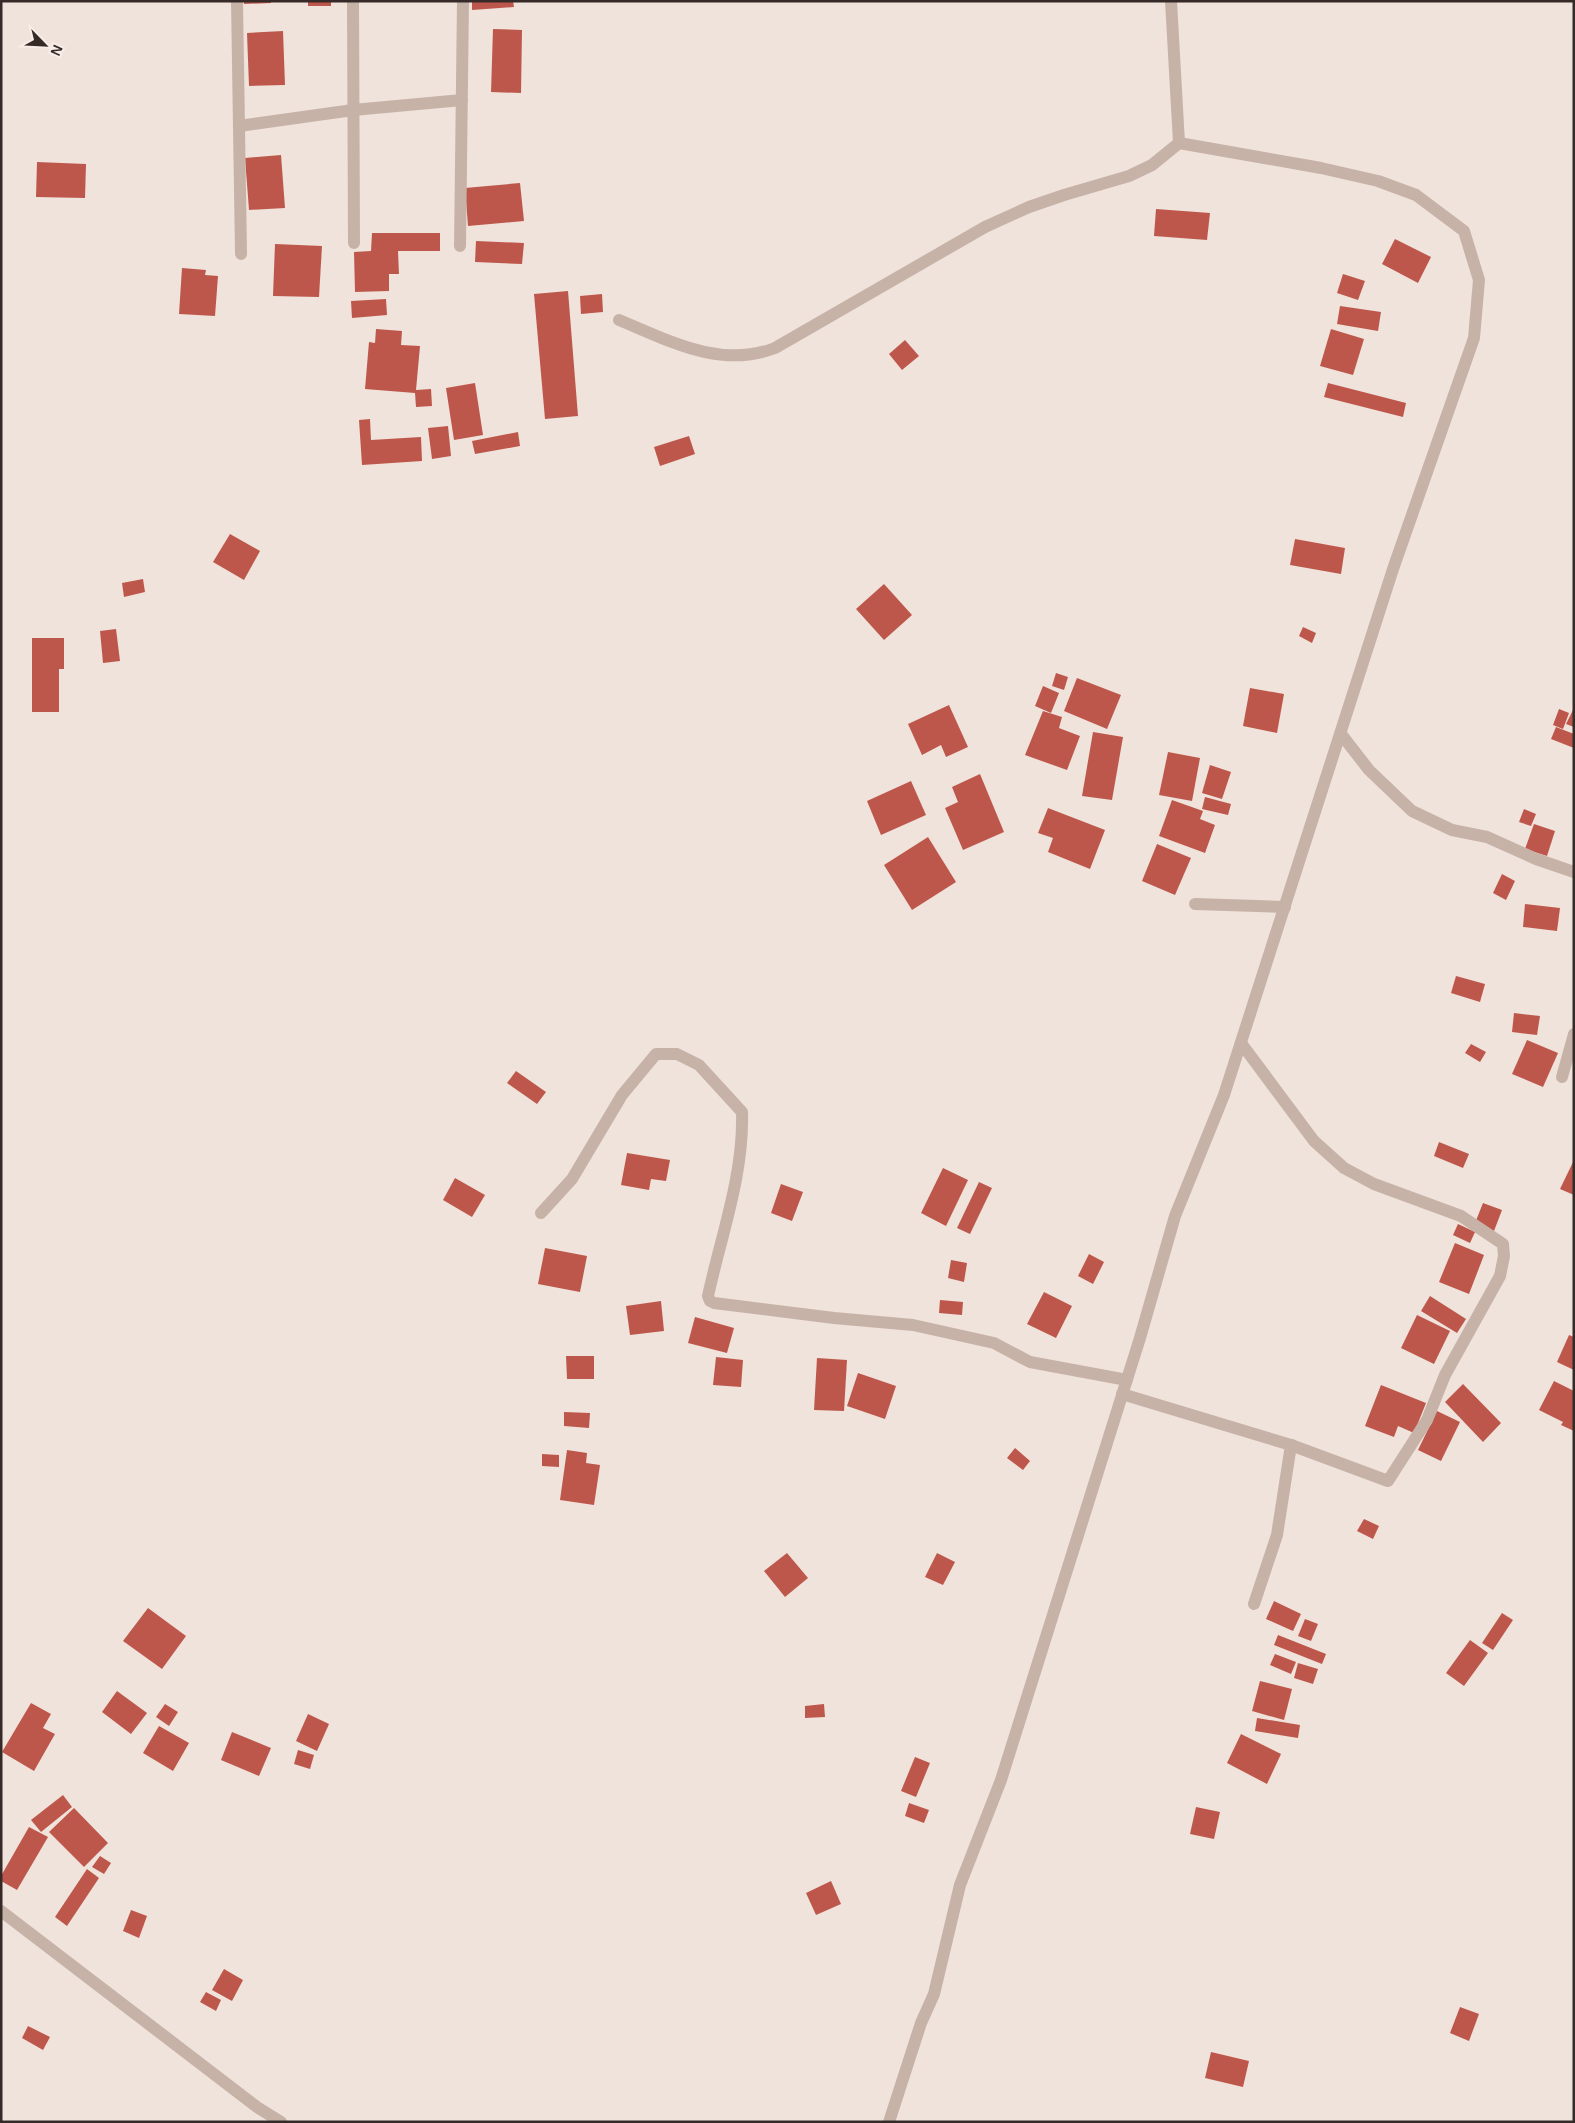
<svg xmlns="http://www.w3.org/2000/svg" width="1575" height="2123" font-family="Arial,sans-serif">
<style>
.building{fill:#be574b}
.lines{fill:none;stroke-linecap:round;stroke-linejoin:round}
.minor{stroke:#c7b2a8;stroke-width:12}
</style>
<rect width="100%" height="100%" fill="#f0e3db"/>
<g class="building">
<path d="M244,1h27v2l-27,1z"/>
<rect x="308" y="1" width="23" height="5"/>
<path d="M472,1h41l1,6 -42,3z"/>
<path d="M493,29l29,1 -1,63 -30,-1z"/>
<path d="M283,31l2,54 -36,1 -2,-53z"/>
<path d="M281,155l4,53 -36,2 -4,-52z"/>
<path d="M37,162l49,2 -1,34 -49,-1z"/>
<path d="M520,183l4,38 -56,5 -3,-38z"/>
<path d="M1156,209l54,4 -3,27 -53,-4z"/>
<path d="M372,233h68v18h-42l1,23h-10v17l-34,1 -1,-40 17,-1z"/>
<path d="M1395,239l36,18 -13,26 -36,-19z"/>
<path d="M476,241l48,2 -2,21 -47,-2z"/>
<path d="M275,244l47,2 -3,51 -46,-1z"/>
<path d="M182,268l24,2 -1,5 13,1 -3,40 -36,-2z"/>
<path d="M1343,274l22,7 -7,19 -21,-7z"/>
<path d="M568,291l10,125 -33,3 -11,-125z"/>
<path d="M602,294l1,18 -22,2 -1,-18z"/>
<path d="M386,299l1,16 -35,3 -1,-17z"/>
<path d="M1340,306l41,6 -3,19 -41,-7z"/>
<path d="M376,329l26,2 -1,14 19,1 -4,44 15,-1 1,17 -16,1 -1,-14 -50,-4 4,-47 6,1z"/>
<path d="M1331,329l33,10 -11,36 -33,-9z"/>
<path d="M905,340l14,16 -17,14 -13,-16z"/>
<path d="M475,383l8,52 -29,5 -8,-52z"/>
<path d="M1328,383l78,20 -3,14 -79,-20z"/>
<path d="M370,419l1,21 50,-3 1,24 -60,4 -3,-45z"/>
<path d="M448,426l3,30 -19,3 -4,-31z"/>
<path d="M518,432l2,14 -45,8 -3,-13z"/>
<path d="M689,436l6,18 -35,12 -6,-19z"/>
<path d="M230,534l30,17 -16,29 -31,-18z"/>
<path d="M1295,539l50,9 -4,26 -51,-9z"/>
<path d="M143,579l2,13 -21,5 -2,-14z"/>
<path d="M884,584l28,31 -28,25 -28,-31z"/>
<path d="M1303,627l13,6 -4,10 -13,-7z"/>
<path d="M116,629l4,32 -17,2 -3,-32z"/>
<path d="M32,638h32v31h-5v43h-27z"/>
<path d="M1056,673l12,4 -4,13 -12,-4z"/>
<path d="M1077,678l44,17 -14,34 -43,-18z"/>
<path d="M1043,686l16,7 -8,20 -16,-7z"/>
<path d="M1250,688l34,6 -7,39 -34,-7z"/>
<path d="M949,705l19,42 -22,10 -5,-12 -19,10 -14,-31z"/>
<path d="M1574,708v19l-8,-3z"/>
<path d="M1559,709l10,4 -6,16 -10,-4z"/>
<path d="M1043,711l19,6 -3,11 -8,-3 29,11 -13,34 -42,-15z"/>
<path d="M1556,727l18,7v14l-23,-9z"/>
<path d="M1093,732l30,5 -11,63 -30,-4z"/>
<path d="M1168,752l32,6 -8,43 -33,-6z"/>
<path d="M1210,765l21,7 -9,27 -20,-6z"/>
<path d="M980,774l24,58 -41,18 -18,-42 13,-6 -6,-15z"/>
<path d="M911,781l15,34 -45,20 -14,-34z"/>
<path d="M1205,797l26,7 -3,11 -26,-6z"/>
<path d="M1172,800l31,11 -3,8 15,6 -10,28 -46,-17z"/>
<path d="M1048,808l57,22 -15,39 -42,-17 5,-14 -15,-5z"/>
<path d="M1524,809l12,5 -5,12 -12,-4z"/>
<path d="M1534,824l21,7 -8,25 -22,-7z"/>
<path d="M928,837l28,45 -44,28 -28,-45z"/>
<path d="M1157,844l34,14 -16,37 -33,-14z"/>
<path d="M1502,874l13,7 -9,19 -13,-7z"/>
<path d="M1525,904l35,4 -3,23 -34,-4z"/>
<path d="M1456,976l29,8 -5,18 -29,-9z"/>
<path d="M1514,1013l26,3 -3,19 -25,-3z"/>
<path d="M1527,1040l31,13 -15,34 -31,-13z"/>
<path d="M1471,1044l15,8 -6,10 -15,-9z"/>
<path d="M516,1071l30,21 -9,12 -30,-21z"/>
<path d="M1439,1142l30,12 -6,14 -29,-12z"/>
<path d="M627,1153l43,7 -4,21 -15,-2 -2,11 -28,-5z"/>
<path d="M1574,1160v35l-14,-6z"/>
<path d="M943,1168l25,12 -22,46 -25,-13z"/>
<path d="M455,1178l30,17 -13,22 -29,-17z"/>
<path d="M979,1182l13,6 -22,46 -13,-6z"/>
<path d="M781,1184l22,8 -11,29 -21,-8z"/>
<path d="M1483,1203l19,7 -8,21 -19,-8z"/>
<path d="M1458,1224l17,8 -5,11 -17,-8z"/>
<path d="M1455,1243l29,12 -15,39 -30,-12z"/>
<path d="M545,1248l42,8 -7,36 -42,-8z"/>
<path d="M1089,1254l15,8 -11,22 -15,-8z"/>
<path d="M951,1260l16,3 -3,19 -16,-4z"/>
<path d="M1044,1292l28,14 -16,32 -29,-14z"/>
<path d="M1430,1296l36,23 -9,14 -36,-22z"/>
<path d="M940,1300l23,2 -1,13 -23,-2z"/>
<path d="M661,1301l3,30 -34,4 -4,-29z"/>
<path d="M1417,1315l33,16 -16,33 -33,-16z"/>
<path d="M695,1317l39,11 -7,25 -39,-10z"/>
<path d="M1569,1335l5,2v33l-17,-8z"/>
<path d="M566,1356h28v23h-27z"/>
<path d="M716,1357l27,3 -2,27 -28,-2z"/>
<path d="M817,1358l30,2 -3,51 -30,-1z"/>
<path d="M858,1373l38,13 -11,33 -38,-13z"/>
<path d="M1554,1381l20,10v40l-13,-6 2,-3 -24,-12z"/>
<path d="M1463,1384l38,39 -18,19 -38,-40z"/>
<path d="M1381,1385l45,18 -12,30 -16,-7 -4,11 -29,-11z"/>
<path d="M1437,1411l23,11 -19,39 -23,-11z"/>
<path d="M564,1412l26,1 -1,15 -25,-2z"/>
<path d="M1015,1448l15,13 -7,9 -16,-12z"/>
<path d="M567,1450l20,3 -1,10 14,2 -6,40 -34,-5z"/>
<path d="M542,1454l17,1v12l-17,-1z"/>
<path d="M1364,1519l15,7 -6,13 -16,-8z"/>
<path d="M787,1553l21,25 -23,19 -21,-26z"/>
<path d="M937,1553l18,9 -12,23 -18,-8z"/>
<path d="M1274,1601l27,13 -8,17 -27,-12z"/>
<path d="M148,1608l38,28 -24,33 -39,-28z"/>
<path d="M1502,1613l11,7 -20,30 -11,-7z"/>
<path d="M1305,1619l13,5 -7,17 -13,-5z"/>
<path d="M1278,1635l48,19 -4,10 -48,-19z"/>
<path d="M1470,1640l18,13 -24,33 -18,-13z"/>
<path d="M1275,1654l21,8 -5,12 -21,-9z"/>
<path d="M1298,1663l20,6 -5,15 -19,-6z"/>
<path d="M1260,1681l32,8 -8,31 -32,-9z"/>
<path d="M117,1691l30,22 -16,21 -29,-22z"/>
<path d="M31,1703l20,11 -8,14 12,6 -21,37 -32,-19z"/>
<path d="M165,1704l13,8 -9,14 -13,-9z"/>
<path d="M824,1704l1,13 -20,1v-12z"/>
<path d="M308,1714l21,10 -12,27 -21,-10z"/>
<path d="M1257,1718l43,7 -2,13 -43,-7z"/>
<path d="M159,1726l30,17 -16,28 -30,-18z"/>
<path d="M232,1732l39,16 -12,28 -38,-16z"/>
<path d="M1241,1734l40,20 -14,30 -40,-21z"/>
<path d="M298,1750l16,5 -4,14 -16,-5z"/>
<path d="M915,1757l15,6 -14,34 -15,-6z"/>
<path d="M63,1795l9,12 -31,25 -10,-12z"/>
<path d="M909,1803l20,7 -5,13 -19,-7z"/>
<path d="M1196,1807l24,5 -6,27 -24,-5z"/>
<path d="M74,1808l34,35 -24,24 -35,-35z"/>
<path d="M29,1827l19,10 -31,53 -16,-9v-5z"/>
<path d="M100,1856l11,7 -7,11 -12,-7z"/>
<path d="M87,1869l12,9 -32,48 -12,-9z"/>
<path d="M831,1881l10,23 -25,11 -10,-22z"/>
<path d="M131,1910l16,6 -8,22 -16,-7z"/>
<path d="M224,1969l19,11 -11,21 -20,-11z"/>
<path d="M206,1992l15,8 -5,11 -16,-9z"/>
<path d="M1460,2007l19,7 -10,27 -19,-8z"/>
<path d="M28,2026l22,11 -7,13 -21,-12z"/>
<path d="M1211,2052l38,9 -6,26 -38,-9z"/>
</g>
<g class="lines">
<g class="minor">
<path d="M237,1l4,253"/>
<path d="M353,1l1,242"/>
<path d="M1171,1l8,142"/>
<path d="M239,126l114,-16 109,-10"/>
<path d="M460,246l3,-245"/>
<path d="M619,320c51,21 101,49 156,28l210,-121 44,-20 35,-12 65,-19 23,-11 27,-22 142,25 57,13 38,14 48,36 15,49 -5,58 -81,231 -169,526 -49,121 -35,122 -139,442 -41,105 -26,109 -13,29 -32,99"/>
<path d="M1341,734l28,36 43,41 40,19 35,7 49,22 38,13"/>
<path d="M1195,904l90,3"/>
<path d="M1562,1077l12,-43"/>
<path d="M541,1213l31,-34 50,-84 34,-41h21l22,11 43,47c2,62 -21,124 -34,184l2,5 4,2 120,15 79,7 81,18 36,19 97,18"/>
<path d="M1122,1394l169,51 97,36 39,-61 18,-45 55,-99 4,-20 -1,-12 -42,-28 -87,-32 -30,-16 -30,-27 -73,-98"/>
<path d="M1254,1604l23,-69 14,-90"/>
<path d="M1,1911l256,196 24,15"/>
</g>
</g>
<rect width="1575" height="2123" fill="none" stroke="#352a28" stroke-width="5"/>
<g transform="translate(45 45) rotate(114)" stroke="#f8eee7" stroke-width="4" paint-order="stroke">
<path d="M0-4L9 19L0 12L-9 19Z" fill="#352a28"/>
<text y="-8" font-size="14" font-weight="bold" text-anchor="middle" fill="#352a28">N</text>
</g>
</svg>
